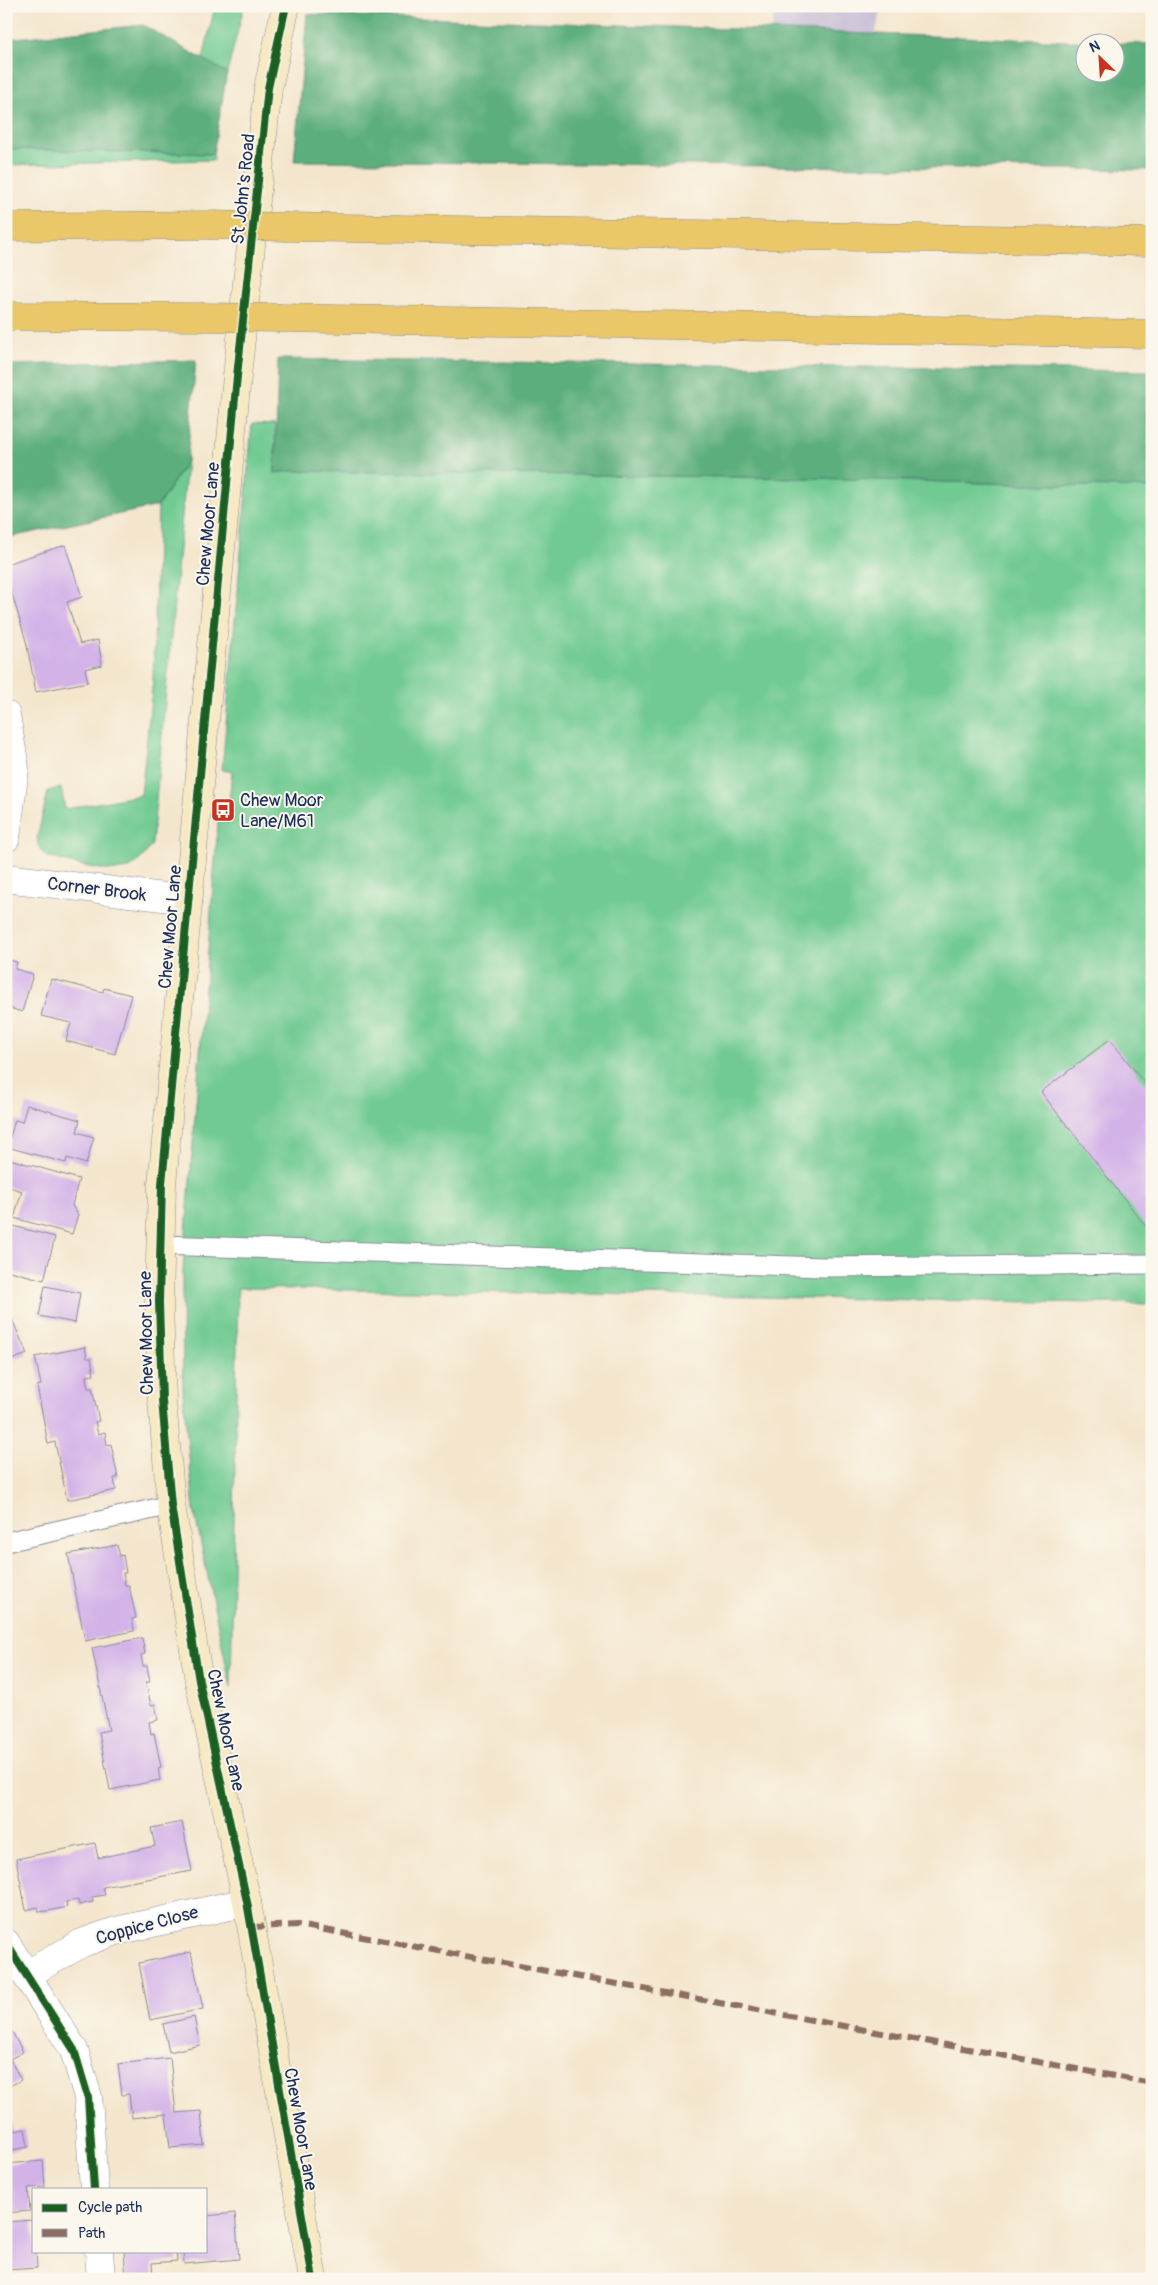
<svg xmlns="http://www.w3.org/2000/svg" width="1158" height="2285" font-family="Pangolin,sans-serif">
<style>
.industrial{fill:#c9bfd7}
.green{fill:#70ca91;stroke:#467c78}
.forest{fill:#5cae7b;stroke:#3c6e6c}
.building{fill:#d3b2e8}
.lines{fill:none;stroke-linecap:round;stroke-linejoin:round}
.lane-casing{stroke:#888a96;stroke-width:21}
.street-casing{stroke:#888a96;stroke-width:29}
.secondary-casing{stroke:#888a96;stroke-width:29}
.highway-casing{stroke:#888a96;stroke-width:29}
.lane{stroke:#fff;stroke-width:19}
.street{stroke:#fff;stroke-width:28}
.secondary{stroke:#f7e9c3;stroke-width:28}
.highway{stroke:#eac769;stroke-width:28}
.highway-bridge-casing{stroke:#888a96;stroke-width:29;stroke-linecap:butt}
.highway-bridge{stroke:#eac769;stroke-width:28}
.quiet{stroke:#8d6e63;stroke-width:6;stroke-dasharray:12 6;stroke-linecap:butt}
.cycleway-casing{stroke:#fbf7ec;stroke-width:11}
.cycleway{stroke:#1b5e20;stroke-width:8}
.labels{text-anchor:middle;stroke-width:4;stroke-linejoin:round;paint-order:stroke}
.street-label{font-size:18px;fill:#1b2f5e;stroke:#fbf7ec}
.poi-label{font-size:18px;fill:#1b2f5e;stroke:#fbf7ec;text-anchor:start}
</style>
<rect width="100%" height="100%" fill="#fbf7ec"/>
<filter id="ink" filterUnits="userSpaceOnUse"><feTurbulence type="fractalNoise" baseFrequency=".02" numOctaves="2"/><feDisplacementMap in="SourceGraphic" scale="10" xChannelSelector="R" yChannelSelector="G"/><feConvolveMatrix kernelMatrix="1 2 1 2 8 2 1 2 1" color-interpolation-filters="sRGB"/></filter>
<filter id="wash" filterUnits="userSpaceOnUse"><feTurbulence type="fractalNoise" baseFrequency=".0096" numOctaves="4" result="noise"/><feDisplacementMap in="SourceGraphic" scale="20" xChannelSelector="R" yChannelSelector="G"/><feGaussianBlur stdDeviation="1.12" result="paint"/><feColorMatrix in="noise" values="0 0 0 0 0 0 0 0 0 0 0 0 0 0 0 0 0 1.4 0 .05"/><feComposite in="paint" operator="in"/></filter>
<g filter="url(#wash)">
<rect width="100%" height="100%" fill="#f4e6cd"/>
<path class="industrial" d="M775,6h107l-7,29 -103,-4z"/>
<g class="green">
<path d="M215,6h29l-17,67 -24,-14z"/>
<path d="M6,149l207,5 1,6 -208,5z"/>
<path d="M252,424l23,1v48l17,-2 520,7 340,10v816l-914,-16 -7,400 -37,-178 -11,-118 -1,-109 36,-461 9,1 5,-51 -10,-2z"/>
<path d="M187,461l-35,383c-6,9 -12,17 -21,23 -16,10 -65,-6 -84,-10l-7,-8 -3,-10 11,-48 13,-3 4,21 76,-14 12,-115 5,-174z"/>
</g>
<g class="forest">
<path d="M307,14l794,28h-15v30h30v-29l36,1v126l-858,-9z"/>
<path d="M143,25l84,48 -14,81 -207,-5v-110z"/>
<path d="M278,359l874,12v117l-340,-10 -520,-7 -17,2z"/>
<path d="M196,360l-9,101 -29,45 -152,32v-173z"/>
</g>
<g id="blocks">
<g class="building">
<path d="M65,545l17,52 -15,5 9,29 4,13 18,-4 4,25 -17,4 3,13 -52,10 -10,-51 -20,-67v-10z"/>
<path d="M6,959l11,3 -2,7 18,5 -11,38 -16,-5z"/>
<path d="M51,979l52,13 1,-4 27,7 -16,59 -49,-13 5,-18 -30,-7z"/>
<path d="M1110,1039l42,54v132l-5,3 -106,-136z"/>
<path d="M27,1105l53,15 -3,12 17,5 -8,27 -19,-6 -1,5 -59,-16 8,-27 7,2z"/>
<path d="M6,1158l73,21 -7,26 6,10 -6,19 -58,-16 8,-27 -16,-5z"/>
<path d="M6,1224l49,13 -11,43 -38,-10z"/>
<path d="M45,1286l35,7 -5,30 -36,-7z"/>
<path d="M12,1319l15,35 -21,8v-41z"/>
<path d="M85,1347l2,11h4l3,17 -8,1 2,12h4l7,33 -4,1 3,12 7,-2 2,13 4,-1 7,34h-4l2,12 -49,10 -12,-58 -7,2 -11,-58 4,-1 -6,-28z"/>
<path d="M117,1545l3,11 3,-1 3,18h-3l2,12h4l7,33 -4,1 2,12 -49,10 -17,-87z"/>
<path d="M142,1638l3,16 -4,1 2,11h4l3,16h-4l5,23 4,-1 3,16 -9,2 2,12 3,-1 7,34 -3,1 2,12 -50,10 -11,-58 10,-2 -17,-82z"/>
<path d="M182,1822l10,49 -89,16 2,8 -13,2 1,5 -14,3 -1,-5 -12,2 1,5 -14,3 -14,2 -1,-5 -12,3 -10,-51 79,-16 3,15 57,-12 -4,-18z"/>
<path d="M191,1952l12,57 -53,11 -11,-57z"/>
<path d="M194,2017l6,28 -31,7 -6,-28z"/>
<path d="M11,2030l12,22 -13,7 11,21 -15,8v-55z"/>
<path d="M170,2058l6,55 25,-2 3,34 -34,3 -4,-34 -34,4 -3,-24 -7,1 -4,-31z"/>
<path d="M6,2101l7,30 12,-2 3,18 -22,4z"/>
<path d="M43,2161l2,26 -17,1 2,23 -24,2v-49z"/>
<path d="M235,2213l4,46 -55,5 -1,-13h23v-35z"/>
<path d="M33,2220l1,31h2l1,17 -31,2v-48z"/>
<path d="M124,2251h52l1,10 -25,2 1,14 -27,2z"/>
</g>
</g>
</g>
<g filter="url(#ink)">
<use href="#blocks" fill-opacity="0" stroke="#888a96" stroke-width="1"/>
<g class="lines">
<defs>
<g id="lane">
<path d="M160,1245l664,22 328,-3"/>
<path d="M6,1542l165,-37"/>
</g>
<g id="street">
<path d="M6,715l9,53 -9,70"/>
<path d="M6,878l182,22"/>
<path d="M6,1943l68,107 14,47 6,92"/>
<path d="M26,1975l56,-32 34,-12 131,-29"/>
<path d="M99,2251l2,28"/>
</g>
<path id="secondary" d="M286,6l-18,82 -31,288 -75,808 -3,118 3,98 9,105 28,176 48,221 66,377"/>
<g id="highway">
<path d="M6,227l203,-2"/>
<path d="M287,227l865,15"/>
<path d="M6,316l195,1"/>
<path d="M280,318l872,16"/>
</g>
</defs>
<use href="#lane" class="lane-casing"/>
<use href="#street" class="street-casing"/>
<use href="#secondary" class="secondary-casing"/>
<use href="#highway" class="highway-casing"/>
<use href="#lane" class="lane"/>
<use href="#street" class="street"/>
<use href="#secondary" class="secondary"/>
<use href="#highway" class="highway"/>
<defs>
<g id="highway-bridge">
<path d="M209,225l78,2"/>
<path d="M201,317l79,1"/>
</g>
</defs>
<use href="#highway-bridge" class="highway-bridge-casing"/>
<use href="#highway-bridge" class="highway-bridge"/>
<path class="quiet" d="M252,1927l46,-2 854,158"/>
<defs>
<g id="cycleway">
<path d="M286,6l-18,82 -31,288 -75,808 -3,118 3,98 9,105 28,176 48,221 66,377"/>
<path d="M6,1943l68,107 14,47 6,92"/>
</g>
</defs>
<use href="#cycleway" class="cycleway-casing"/>
<use href="#cycleway" class="cycleway"/>
</g>
</g>
<defs>
<symbol id="bus-square" viewBox="-11 -11 22 22"><rect x="-9" y="-9" width="18" height="18" rx="4" fill="#c8321e" stroke="#fbf7ec"/><path d="M-5-6H5V4H4V6H2V4H-2V6H-4V4H-5ZM-3.5-4V0h7V-4ZM-3.5 1.2v1.5H-2V1.2ZM2 1.2v1.5H3.5V1.2Z" fill="#fff"/></symbol>
</defs>
<g fill-rule="evenodd">
<use href="#bus-square" x="209" y="796" width="28" height="28"/>
</g>
<g class="labels">
<g class="street-label">
<text transform="translate(243 189) rotate(-84)" y="6">St John's Road</text>
<text transform="translate(208 524) rotate(-85)" y="6">Chew Moor Lane</text>
<text transform="translate(97 889) rotate(7)" y="6">Corner Brook</text>
<text transform="translate(170 927) rotate(-85)" y="6">Chew Moor Lane</text>
<text transform="translate(146 1333) rotate(-91)" y="6">Chew Moor Lane</text>
<text transform="translate(226 1730) rotate(78)" y="6">Chew Moor Lane</text>
<text transform="translate(147 1925) rotate(-15)" y="6">Coppice Close</text>
<text transform="translate(301 2129) rotate(80)" y="6">Chew Moor Lane</text>
</g>
<g class="poi-label">
<text x="240" y="806">Chew Moor<tspan x="240" dy="21">Lane/M61</tspan></text>
</g>
</g>
<rect width="1158" height="2285" fill="none" stroke="#fbf7ec" stroke-width="25"/>
<rect x="32" y="2188" width="175" height="65" fill="#fbf7ec" stroke="#a1a7b3"/>
<rect x="42" y="2204" width="25" height="8" fill="#1b5e20" stroke="#a1a7b3"/>
<text x="78" y="2212" font-size="15" fill="#1b2f5e">Cycle path</text>
<rect x="42" y="2229" width="25" height="8" fill="#8d6e63" stroke="#a1a7b3"/>
<text x="78" y="2238" font-size="15" fill="#1b2f5e">Path</text>
<g transform="translate(1100 58) rotate(335)"><circle r="24" fill="#fbf7ec" stroke="#a1a7b3"/>
<path d="M0-4L9 19L0 12L-9 19Z" fill="#c8321e"/>
<text y="-8" font-size="14" font-weight="bold" text-anchor="middle" fill="#1b2f5e">N</text>
</g>
</svg>
